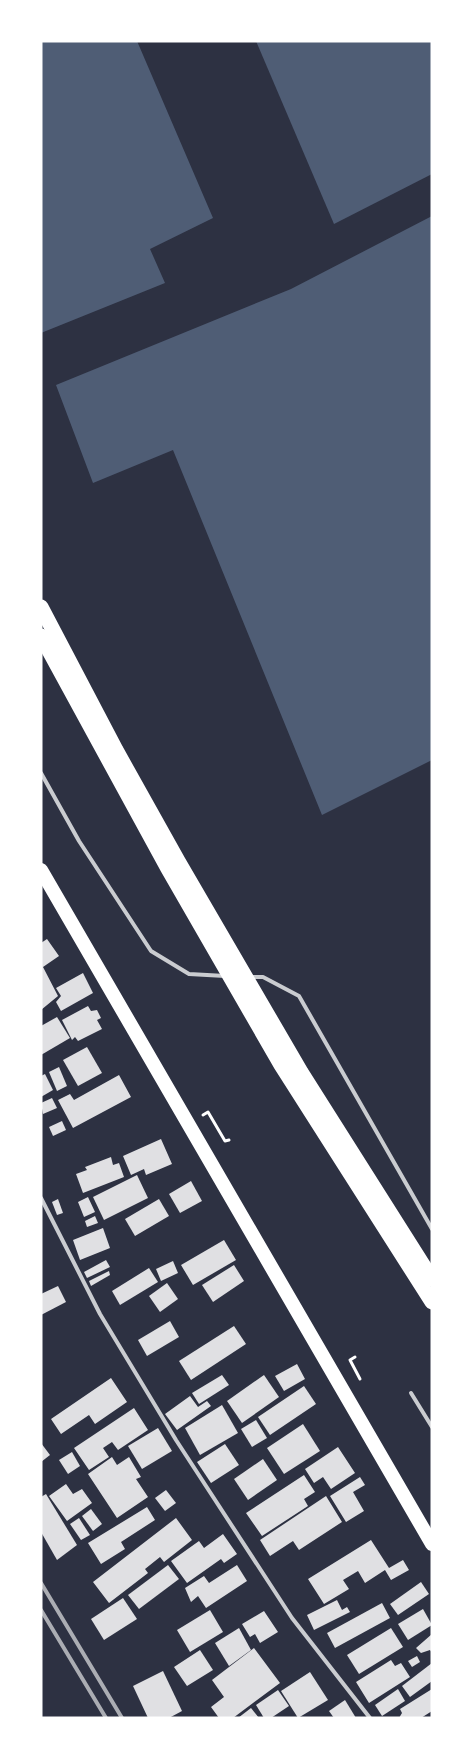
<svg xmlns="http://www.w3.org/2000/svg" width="473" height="1759" font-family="'IBM Plex Sans',sans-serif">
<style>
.water{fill:#4f5d75}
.building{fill:#e0e0e3}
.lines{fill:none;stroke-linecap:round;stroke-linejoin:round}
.path{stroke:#fff;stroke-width:3}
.service{stroke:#caccd0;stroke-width:4}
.trunk{stroke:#fff;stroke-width:14}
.motorway{stroke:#fff;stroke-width:15}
.rail{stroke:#abadb3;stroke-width:4}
</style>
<rect width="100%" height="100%" fill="#2d3142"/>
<g class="water">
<path d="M41,41h96l76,177 -63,31 15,34 -124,50z"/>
<path d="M256,41h176v133l-98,50z"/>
<path d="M432,216v544l-110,55 -149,-365 -80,33 -37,-98 235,-96z"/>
</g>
<g class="building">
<path d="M47,939l12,17 -16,11 15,29 -17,14v-67z"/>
<path d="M83,973l10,20 -32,18 -5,-9 5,-6 -5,-8z"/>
<path d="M88,1006l3,5 6,-1 4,8 -4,2 5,9 -24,12 -3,-4 -3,3 -10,-20z"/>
<path d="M57,1017l13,21 -29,17v-29z"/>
<path d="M87,1047l15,26 -24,13 -15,-26z"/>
<path d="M59,1067l8,19 -10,5 -8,-19z"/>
<path d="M45,1074l8,16 -12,7v-21z"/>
<path d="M119,1075l12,22 -58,31 -15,-28 12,-6 4,6z"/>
<path d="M52,1098l5,10 -14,6 -2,-11z"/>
<path d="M62,1121l4,9 -13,6 -4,-9z"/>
<path d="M161,1139l11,25 -26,11 -2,-6 -13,6 -8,-19z"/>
<path d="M111,1157l2,8 6,-2 5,14 -41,16 -7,-19 11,-4 -2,-3z"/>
<path d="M137,1175l11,23 -44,22 -11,-23z"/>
<path d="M191,1181l11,20 -22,12 -11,-19z"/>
<path d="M88,1197l7,15 -11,5 -6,-15z"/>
<path d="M58,1199l5,14 -6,2 -5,-13z"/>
<path d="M159,1199l10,17 -34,20 -10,-17z"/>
<path d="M95,1216l3,7 -11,4 -2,-6z"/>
<path d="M103,1228l7,20 -30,12 -7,-20z"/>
<path d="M224,1240l12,20 -43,25 -12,-20z"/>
<path d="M106,1260l4,7 -23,11 -3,-6z"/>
<path d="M173,1261l5,12 -17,8 -5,-12z"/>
<path d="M234,1265l10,16 -31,21 -11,-17z"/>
<path d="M149,1268l9,14 -38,23 -8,-14z"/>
<path d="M109,1271l1,4 -19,11 -2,-5z"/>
<path d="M167,1283l11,16 -18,13 -11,-16z"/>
<path d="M58,1286l8,16 -25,13v-21z"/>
<path d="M170,1321l9,16 -32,19 -9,-16z"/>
<path d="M234,1326l12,18 -55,36 -12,-19z"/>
<path d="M297,1364l8,15 -21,12 -9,-15z"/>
<path d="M222,1375l7,10 -30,19 -7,-11z"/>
<path d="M264,1375l15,22 -37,26 -15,-22z"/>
<path d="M111,1378l16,24 -32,22 -6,-9 -28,19 -10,-15z"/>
<path d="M304,1386l12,18 -46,31 -12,-18z"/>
<path d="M190,1396l8,11 9,-6 4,5 -34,24 -12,-16z"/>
<path d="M222,1405l16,28 -38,22 -15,-27z"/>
<path d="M134,1408l14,22 -30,20 -6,-8 -9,6 6,9 -20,13 -15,-22z"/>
<path d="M256,1420l11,18 -15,9 -11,-18z"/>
<path d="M303,1424l17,27 -36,23 -17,-26z"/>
<path d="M158,1428l14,23 -30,18 -14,-23z"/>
<path d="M41,1443l9,12 -9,7z"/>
<path d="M225,1444l14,21 -28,18 -14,-21z"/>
<path d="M338,1447l17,26 -24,16 -8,-12 -9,6 -9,-14z"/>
<path d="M72,1452l8,14 -12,8 -9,-14z"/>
<path d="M112,1457l5,8 12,-8 12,20 -5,2 12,18 -31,21 -29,-44z"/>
<path d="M263,1459l14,21 -29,20 -14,-21z"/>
<path d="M304,1475l11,17 -11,7 4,7 -46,30 -16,-23z"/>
<path d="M360,1477l5,8 -12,7 11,19 -18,11 -16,-26z"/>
<path d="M66,1484l7,10 9,-5 10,14 -25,18 -18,-25z"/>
<path d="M166,1490l10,13 -11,8 -10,-13z"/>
<path d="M46,1494l31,51 -20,15 -16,-28v-35z"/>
<path d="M326,1496l16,26 -43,28 -6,-9 -23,15 -10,-16z"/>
<path d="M147,1507l8,13 -34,22 4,7 -24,15 -13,-21z"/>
<path d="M91,1509l11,15 -9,7 -11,-15z"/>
<path d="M79,1518l11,17 -9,5 -11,-16z"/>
<path d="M176,1518l16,22 -28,22 -4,-5 -15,12 3,4 -39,30 -16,-21z"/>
<path d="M223,1534l14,20 -13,9 -3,-4 -34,24 -16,-22 28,-20 5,7z"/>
<path d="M371,1540l18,28 14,-8 6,10 -18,10 -6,-10 -20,13 -7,-12 -15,9 6,9 -25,15 -16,-25z"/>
<path d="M168,1565l11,14 -40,30 -11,-14z"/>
<path d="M237,1565l10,16 -41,27 -8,-12 -7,6 -6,-14 19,-12 5,7z"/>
<path d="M421,1582l8,12 -31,21 -8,-11z"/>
<path d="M123,1598l14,21 -33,21 -13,-21z"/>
<path d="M337,1600l5,10 5,-3 3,5 -36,18 -7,-15z"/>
<path d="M382,1603l8,15 -55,30 -8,-15z"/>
<path d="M423,1609l9,16 -24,15 -10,-16z"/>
<path d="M210,1610l13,22 -33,20 -13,-22z"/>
<path d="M264,1611l14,21 -18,11 -5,-9 -5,3 -8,-13z"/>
<path d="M239,1628l12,22 -22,16 -14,-23z"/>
<path d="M391,1628l12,19 -44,27 -12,-19z"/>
<path d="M432,1634v19l-2,-3 -9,3 -5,-5z"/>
<path d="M254,1648l26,35 -47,35h-14l-8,-11 13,-10 -12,-17z"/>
<path d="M200,1650l13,20 -26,16 -13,-19z"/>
<path d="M417,1656l3,6 -8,5 -4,-6z"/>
<path d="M391,1660l4,6 6,-3 9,14 -41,26 -13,-21z"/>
<path d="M432,1663v18l-22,16 -8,-11z"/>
<path d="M163,1671l19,40 -13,7h-21l-15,-32z"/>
<path d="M310,1672l18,28 -30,18 -17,-27z"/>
<path d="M398,1689l7,12 -23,15 -7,-11z"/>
<path d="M432,1689v22l-11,7h-22l3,-5 -2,-4z"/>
<path d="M278,1690l11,16 -18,12h-7l-8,-13z"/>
<path d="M345,1700l11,18h-22l-5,-7z"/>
<path d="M251,1708l8,10h-21z"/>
</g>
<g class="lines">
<g class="path">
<path d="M203,1115l5,-3 17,29 4,-1"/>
<path d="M355,1357l-5,3 10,19"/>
</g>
<g class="service">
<path d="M41,773l38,68 72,110 38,23 36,2"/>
<path d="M249,977h14l36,19 133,233"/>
<path d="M41,1198l59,116 76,126 116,178 78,100"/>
<path d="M411,1393l21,34"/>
</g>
<path class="trunk" d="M41,870l391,674"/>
<g class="motorway">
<path d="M41,607l75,143 62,111 123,211 131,207"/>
<path d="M41,636l126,231 114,198 151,237"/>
</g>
<g class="rail">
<path d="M41,1583l81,135"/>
<path d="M41,1610l65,108"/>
</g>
</g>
<rect width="473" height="1759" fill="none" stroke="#ffffff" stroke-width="85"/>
</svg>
